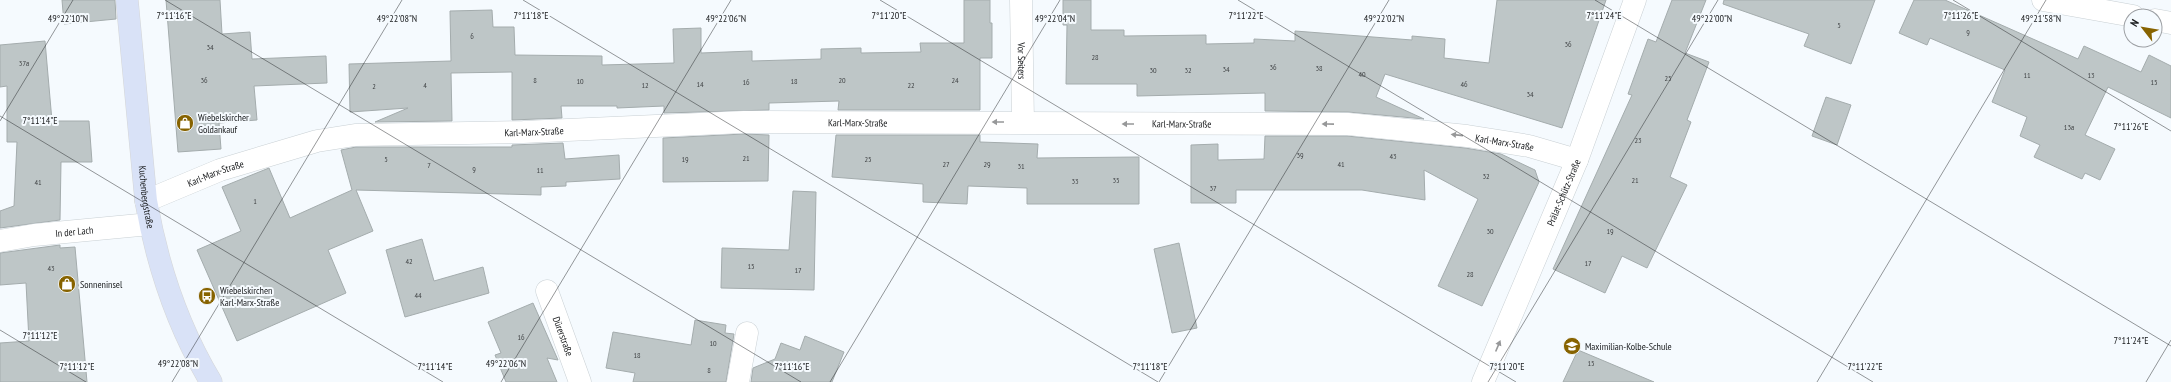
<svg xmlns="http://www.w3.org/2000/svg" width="2171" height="382" font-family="'PT Sans Narrow',sans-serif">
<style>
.building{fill:#bec6c7;stroke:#a4acad}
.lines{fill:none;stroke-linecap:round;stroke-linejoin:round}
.minor-casing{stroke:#c9d0d4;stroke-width:23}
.major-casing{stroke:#d5d6d6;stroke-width:23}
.minor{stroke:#fff;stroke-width:22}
.major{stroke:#d9e2f7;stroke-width:22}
.oneway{fill:#979899}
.ticks{fill:none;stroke:#181a1c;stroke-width:1;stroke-opacity:0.45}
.labels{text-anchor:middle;stroke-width:4;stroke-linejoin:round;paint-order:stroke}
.number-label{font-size:8px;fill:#424547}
.street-label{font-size:10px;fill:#181a1c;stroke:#f5fafe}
.poi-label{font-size:10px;fill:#181a1c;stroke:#f5fafe;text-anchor:start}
.ticks-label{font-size:10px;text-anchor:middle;fill:#181a1c;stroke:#f5fafe;stroke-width:4;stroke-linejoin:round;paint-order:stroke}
</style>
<rect width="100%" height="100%" fill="#f5fafe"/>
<g class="building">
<path d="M62,0h53l1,19 -52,5z"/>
<path d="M166,0h54l2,34 28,-2 2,27 74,-3 1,27 -73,3 3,34 -38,3 2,26 -43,3z"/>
<path d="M964,0h26v23h2v35h-12v52h-142l1,-9 -70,2v7l-105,3v-7l-47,2v-2h-56l1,12 -50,2v-48l-61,1 1,48 -77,1 33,-14 -58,4 -1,-48 102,-3 -1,-50 42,-1 1,17h21l1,28 87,1v9l72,-2 -1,-34 28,-1v25l51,-2v10l69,-2v-10l40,-1v5l60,-1 -1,-9h44z"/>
<path d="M1063,0h28v30h33v6l82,-1v9l48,-1v-4l41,2v-10l117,9v-4l33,3 -1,19 45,5 8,-63h109l-44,128 -177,-54 -9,23 48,22 -76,-7 -83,-1v-18l-128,3v-12h-71l1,-59h-4z"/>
<path d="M1672,0h34l-21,53 24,9 -22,58 4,2 -21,55 17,8 -40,83 -25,-12 -17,37 -52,-24 79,-174 -4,-1 20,-55 8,3z"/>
<path d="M1724,0h151l-24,64 -47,-18 5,-12 -86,-30z"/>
<path d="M1914,0h31l133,59 6,-13 57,26 8,-17 22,11v52l-63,-31 -23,48 30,14 -15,31 -15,-7 -3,6 -48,-22 6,-12 -20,-9 7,-19 -35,-15 13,-32 -75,-32 -3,7 -28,-12z"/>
<path d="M45,41l7,80h37l3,41h-31l-1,58 -60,8v-17l14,-5 3,-64h-10v-56l-7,1v-42z"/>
<path d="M1826,97l25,8 -14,40 -25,-9z"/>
<path d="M744,134l25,1 -1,46 -105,1v-44z"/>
<path d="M836,135h144v7l58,2 -1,14 102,-1v47h-112v-16l-59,-2 -1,18 -44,-2v-18l-91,-7z"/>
<path d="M1265,136h82l118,12 36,6 34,16 4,12 -57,124 -44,-20 40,-87 -54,-29 1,30 -63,-10h-126v13h-45v-58l27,-1v16l46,-1z"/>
<path d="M563,143l2,16 54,-4 1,24 -54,3v4l-25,1v8l-185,-5 17,41 -45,19 18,43 -109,48 -40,-91 44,-19 -19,-44 47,-19 21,50 62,-28 -11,-40 15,-3h156v-2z"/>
<path d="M793,191l23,1 -2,98 -93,-2 1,-40 67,2z"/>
<path d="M422,239l12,42 49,-14 6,26 -84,24 -19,-67z"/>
<path d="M1179,243l18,85 -25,5 -18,-84z"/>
<path d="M60,245v3l15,-1 12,135h-87v-39l29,-2 -3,-58 -26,2v-32z"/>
<path d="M533,303l25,57 -11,-2 10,24h-51l-11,-27 6,-2 -13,-31z"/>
<path d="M695,320l31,5 -1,8 9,1 -8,48h-93l2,-9 -29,-5 7,-36 78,13z"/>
<path d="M805,336l39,16 -12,30h-81l2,-14 22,-9 6,-16 19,7z"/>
<path d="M1578,350l76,32h-91z"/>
</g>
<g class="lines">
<defs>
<g id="minor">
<path id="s1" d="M1021,0l2,122"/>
<path d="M2043,0l90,16"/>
<path d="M2155,20l16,3"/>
<path id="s2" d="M146,201l74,-31 97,-29 38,-6 168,-3 221,-10 604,2 119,12 62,10 48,14"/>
<path id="s3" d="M0,241l34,-6 116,-11"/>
<path id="s4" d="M547,291l33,91"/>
<path d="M738,382l9,-49"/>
<path id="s5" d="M1483,382l94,-222 58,-160"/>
</g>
<g id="major">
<path id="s6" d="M127,0l19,201c11,63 32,126 65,181"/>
</g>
</defs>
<use href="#minor" class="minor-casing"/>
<use href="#major" class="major-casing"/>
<use href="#minor" class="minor"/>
<use href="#major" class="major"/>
</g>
<defs><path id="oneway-solid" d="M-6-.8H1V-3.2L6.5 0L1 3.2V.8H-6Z"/></defs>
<g class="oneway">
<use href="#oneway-solid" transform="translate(998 122) rotate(-180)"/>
<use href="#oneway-solid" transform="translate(1128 124) rotate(180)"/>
<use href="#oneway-solid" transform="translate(1328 124) rotate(-179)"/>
<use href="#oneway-solid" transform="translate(1457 135) rotate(-174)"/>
<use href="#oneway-solid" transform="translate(1498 346) rotate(-67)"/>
</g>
<path class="ticks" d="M165,0l636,382M523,0l635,382M880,0l636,382M1238,0l635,382M1595,0l576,346M1953,0l218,131M0,116l443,266M0,121l73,-121M0,330l86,52M172,382l230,-382M501,382l230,-382M830,382l230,-382M1159,382l230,-382M1488,382l230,-382M1817,382l229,-382M2146,382l25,-42"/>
<defs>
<symbol id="shop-disc" viewBox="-11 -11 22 22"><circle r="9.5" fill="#876300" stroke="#f5fafe"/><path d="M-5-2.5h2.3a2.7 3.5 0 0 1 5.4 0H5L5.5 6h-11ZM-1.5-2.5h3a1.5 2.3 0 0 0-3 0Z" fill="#fff"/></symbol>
<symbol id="bus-disc" viewBox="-11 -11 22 22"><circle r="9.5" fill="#876300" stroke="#f5fafe"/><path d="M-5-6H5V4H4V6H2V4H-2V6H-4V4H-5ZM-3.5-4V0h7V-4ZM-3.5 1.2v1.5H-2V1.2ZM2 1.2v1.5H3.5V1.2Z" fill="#fff"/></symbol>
<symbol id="school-disc" viewBox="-11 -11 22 22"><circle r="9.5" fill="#876300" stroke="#f5fafe"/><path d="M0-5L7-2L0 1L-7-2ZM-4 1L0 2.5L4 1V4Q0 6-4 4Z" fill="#fff"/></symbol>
</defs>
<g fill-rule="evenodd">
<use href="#shop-disc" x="175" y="113" width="20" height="20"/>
<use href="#shop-disc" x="57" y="274" width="20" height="20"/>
<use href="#bus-disc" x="197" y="286" width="20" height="20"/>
<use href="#school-disc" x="1562" y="336" width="20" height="20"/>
</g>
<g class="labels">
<g class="number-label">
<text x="1839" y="28">5</text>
<text x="1968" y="35">9</text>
<text x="472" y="39">6</text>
<text x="1568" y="47">36</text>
<text x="210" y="50">34</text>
<text x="1095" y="60">28</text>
<text x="24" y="66">37a</text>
<text x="1273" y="70">36</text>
<text x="1319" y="71">38</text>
<text x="1226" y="72">34</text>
<text x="1153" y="73">30</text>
<text x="1188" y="73">32</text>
<text x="1362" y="77">40</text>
<text x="2027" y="78">11</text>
<text x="2091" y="78">13</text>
<text x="1668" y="81">25</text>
<text x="204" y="83">36</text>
<text x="535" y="83">8</text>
<text x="842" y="83">20</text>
<text x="955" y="83">24</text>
<text x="580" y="84">10</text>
<text x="794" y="84">18</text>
<text x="746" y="85">16</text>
<text x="2154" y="85">15</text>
<text x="700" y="87">14</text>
<text x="1464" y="87">46</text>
<text x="425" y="88">4</text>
<text x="645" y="88">12</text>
<text x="911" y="88">22</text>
<text x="374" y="89">2</text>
<text x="1530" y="97">34</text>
<text x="2069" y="130">13a</text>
<text x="1638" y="143">23</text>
<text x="1300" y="158">39</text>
<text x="1393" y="159">43</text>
<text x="746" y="161">21</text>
<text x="386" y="162">5</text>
<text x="685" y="162">19</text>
<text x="868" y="162">25</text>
<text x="946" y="167">27</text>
<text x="987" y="167">29</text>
<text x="1341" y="167">41</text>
<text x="429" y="168">7</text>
<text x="1021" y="169">31</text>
<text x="474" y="172">9</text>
<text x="540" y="173">11</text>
<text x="1486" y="179">32</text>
<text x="1116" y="183">35</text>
<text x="1635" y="183">21</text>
<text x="1075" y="184">33</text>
<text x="38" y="185">41</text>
<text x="1213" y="191">37</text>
<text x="255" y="204">1</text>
<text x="1490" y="234">30</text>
<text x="1610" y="234">19</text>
<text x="409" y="264">42</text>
<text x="1588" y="266">17</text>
<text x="751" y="269">15</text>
<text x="51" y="271">43</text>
<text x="798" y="273">17</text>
<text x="1470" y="277">28</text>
<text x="418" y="298">44</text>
<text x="521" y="340">16</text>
<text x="713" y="346">10</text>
<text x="637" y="358">18</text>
<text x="1591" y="366">15</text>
<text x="709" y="373">8</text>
</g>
<g class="street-label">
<text dy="4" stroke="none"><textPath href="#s1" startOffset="61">Vor Seiters</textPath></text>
<text dy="4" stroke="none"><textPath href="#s2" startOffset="723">Karl-Marx-Straße</textPath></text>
<text dy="4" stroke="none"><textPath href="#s2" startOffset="1047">Karl-Marx-Straße</textPath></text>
<text dy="4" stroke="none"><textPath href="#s2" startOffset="399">Karl-Marx-Straße</textPath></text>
<text dy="4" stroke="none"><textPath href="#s2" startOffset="1371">Karl-Marx-Straße</textPath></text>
<text dy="4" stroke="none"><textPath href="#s2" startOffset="75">Karl-Marx-Straße</textPath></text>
<text dy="4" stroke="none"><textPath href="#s5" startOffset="206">Prälat-Schütz-Straße</textPath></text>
<text dy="4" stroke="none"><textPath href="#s6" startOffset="198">Kuchenbergstraße</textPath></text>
<text dy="4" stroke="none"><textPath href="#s3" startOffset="75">In der Lach</textPath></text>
<text dy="4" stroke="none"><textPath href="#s4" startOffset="48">Dürerstraße</textPath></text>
</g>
<g class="poi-label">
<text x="198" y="121">Wiebelskircher<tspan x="198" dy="12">Goldankauf</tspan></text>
<text x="80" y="288">Sonneninsel</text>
<text x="220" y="294">Wiebelskirchen<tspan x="220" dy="12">Karl-Marx-Straße</tspan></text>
<text x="1585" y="350">Maximilian-Kolbe-Schule</text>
</g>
</g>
<g class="ticks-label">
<text x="889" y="19">7°11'20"E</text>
<text x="1961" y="19">7°11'26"E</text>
<text x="174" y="19">7°11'16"E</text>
<text x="531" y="19">7°11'18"E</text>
<text x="1246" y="19">7°11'22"E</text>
<text x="1604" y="19">7°11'24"E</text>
<text x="68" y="22">49°22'10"N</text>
<text x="1384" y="22">49°22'02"N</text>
<text x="1712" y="22">49°22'00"N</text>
<text x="2041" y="22">49°21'58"N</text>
<text x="397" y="22">49°22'08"N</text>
<text x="726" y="22">49°22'06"N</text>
<text x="1055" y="22">49°22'04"N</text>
<text x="40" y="124">7°11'14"E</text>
<text x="2131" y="130">7°11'26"E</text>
<text x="40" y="339">7°11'12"E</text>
<text x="2131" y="344">7°11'24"E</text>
<text x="178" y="367">49°22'08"N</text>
<text x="506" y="367">49°22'06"N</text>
<text x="77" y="370">7°11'12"E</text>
<text x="435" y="370">7°11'14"E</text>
<text x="792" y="370">7°11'16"E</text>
<text x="1150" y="370">7°11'18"E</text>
<text x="1507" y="370">7°11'20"E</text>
<text x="1865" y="370">7°11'22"E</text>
</g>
<g transform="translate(2143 28) rotate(301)"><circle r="19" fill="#f5fafe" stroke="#9da0a4"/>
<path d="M0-3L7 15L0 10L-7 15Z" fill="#876300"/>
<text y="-6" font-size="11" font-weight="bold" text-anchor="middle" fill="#181a1c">N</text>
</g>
</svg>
